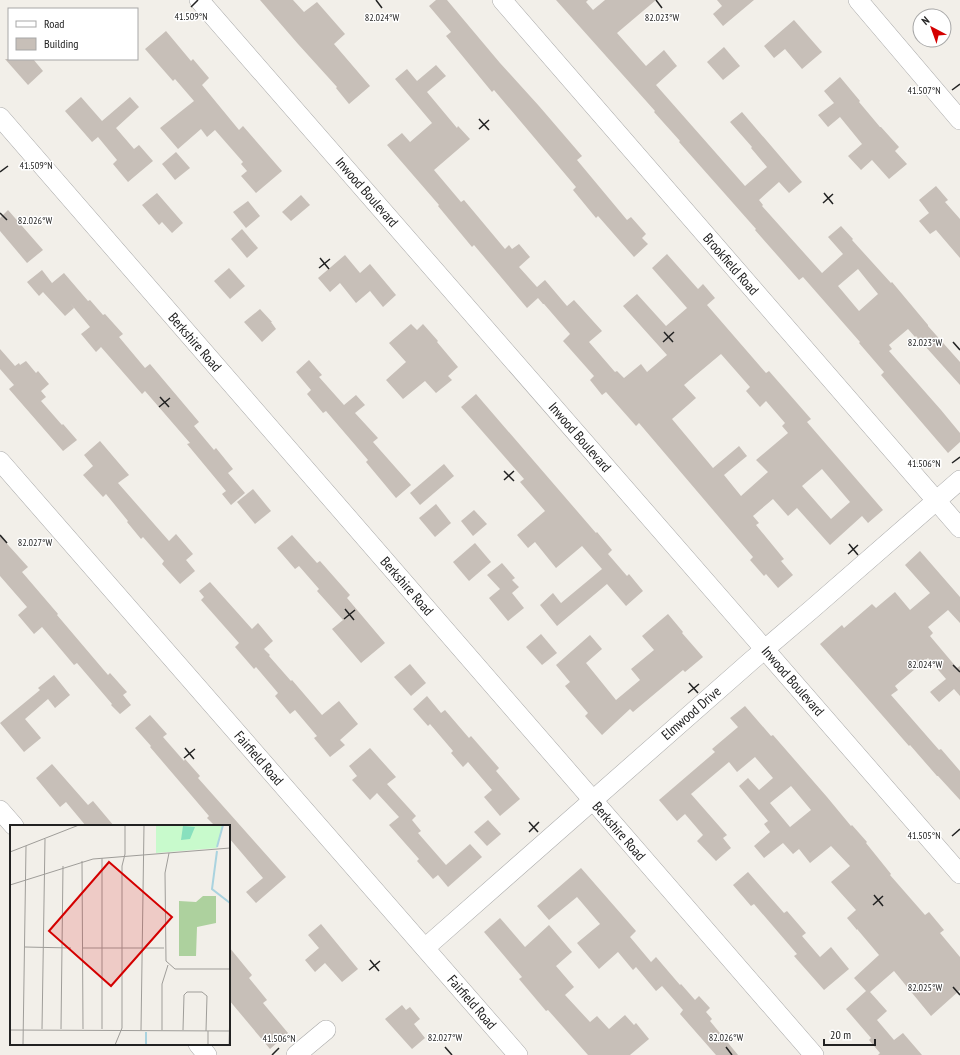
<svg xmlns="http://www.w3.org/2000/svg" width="960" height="1055" font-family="'PT Sans Narrow',sans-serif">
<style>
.building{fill:#c7bfb8;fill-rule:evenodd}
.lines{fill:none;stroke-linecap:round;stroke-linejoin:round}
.minor-casing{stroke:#a9a9a9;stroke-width:20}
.minor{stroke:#fff;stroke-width:19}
.ticks{fill:none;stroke:#222;stroke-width:1.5}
.labels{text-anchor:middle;stroke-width:3;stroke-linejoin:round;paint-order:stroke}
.street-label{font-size:14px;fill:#222;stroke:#fff}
.inset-river{fill:none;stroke:#aad3df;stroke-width:2}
.inset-road{fill:none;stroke:#9f9d99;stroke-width:1}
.view{fill:#d40000;fill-opacity:0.15;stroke:#d40000;stroke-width:2}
.inset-edge{fill:none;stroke:#222;stroke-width:2}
.ticks-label{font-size:10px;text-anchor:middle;fill:#222;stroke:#fff;stroke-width:3;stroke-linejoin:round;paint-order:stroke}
</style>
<rect width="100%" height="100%" fill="#f2efe9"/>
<g class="building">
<path d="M260,0h33l11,12 13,-10 28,32 -11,10 36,42 -21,18 -13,-16 1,-1 -39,-43z"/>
<path d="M436,0h11l53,63 39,43 43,50 -5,4 50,60 4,-3 15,17 -4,4 6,6 -14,13 -36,-41 -2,2 -23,-28 3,-3 -82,-97 -2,2 -46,-56 5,-4 -22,-26z"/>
<path d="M556,0h32l-2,2 7,8 12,-10h51l-39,33 29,33 18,-16 13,16 -21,19 89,101 22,-19 -16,-19 1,-1 -22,-25 12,-10 60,70 -13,11 -10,-11 -20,18 4,5 -1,1 60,67 21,-19 -15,-17 13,-11 12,13 -1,1 39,43 1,-1 36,43v1l32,36v23l-44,-49 -1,1 -7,-8 -19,16 3,4 -3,2 52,59 19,23v9l-12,11 -67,-78 3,-3 -25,-29 1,-1 -57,-65 -4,3 -44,-50 1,-1 -77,-87 1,-1 -26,-29 1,-1zM858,269l20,25 -19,17 -21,-25z"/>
<path d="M717,0h37l-31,26 -10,-12 9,-8z"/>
<path d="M794,20l28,32 -20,17 -17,-20 -11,9 -10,-12z"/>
<path d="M166,31l25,30 2,-2 16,19 -7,7 37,45 4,-4 39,45 -26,22 -15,-17 6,-5 -6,-7 2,-2 -28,-32 -8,7 -6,-8 -23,20 -18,-21 34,-27 -19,-22 -2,2 -28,-32z"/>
<path d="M724,47l16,19 -17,14 -16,-18z"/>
<path d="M5,59h28l10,12 -15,14z"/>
<path d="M436,65l10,11 -19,16 30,36 1,-2 12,13 -36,31 27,32 3,-2 41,49 4,-4 3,4 7,-5 11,13 -11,10 18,20 8,-7 22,26 7,-6 28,31 -13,11 26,30 2,-1 7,7 17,-14 6,8 20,-17 -44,-49 14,-12 29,32 21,-18 -35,-40 15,-14 31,35 5,-5 12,14 -8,7 59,68 3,-2 42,48 -4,3 76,88 -15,13 -6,-7 -32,29 -33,-37 -9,8 -15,-17 -20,17 6,7 -3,2 28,34 -3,2 12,14 -15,13 -12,-14 -2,2 -14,-16 3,-3 -114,-134 -3,3 -30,-34 -4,3 -12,-15 4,-4 -31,-35 7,-7 -26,-30h-1l-5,-6 -11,10 -53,-63 -2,2 -34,-41 1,-1 -52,-60 15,-12 8,9 22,-19 -37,-44 12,-10 10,12zM721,354l29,33 -4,4 14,16 6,-6 19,22 -3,3 6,7 -32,27 12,12 -27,24 -17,-21 23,-19 -8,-10 -26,22 -41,-49 24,-21 -12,-13zM822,469l28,33 -19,17 -29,-33z"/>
<path d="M840,77l20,24 -1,1 21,25h1l18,20 -4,4 12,13 -18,15 -17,-19 -11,10 -13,-14 14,-12 -22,-27 -12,10 -10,-12 16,-12 -10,-12z"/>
<path d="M81,97l21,24 28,-24 9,10 -23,21 18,21 5,-4 14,16 -25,21 -15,-18 4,-4 -19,-23 -6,5 -27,-31z"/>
<path d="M176,152l14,16 -15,12 -13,-16z"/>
<path d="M936,186l12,14 -3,2 15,17v39l-24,-28 -6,4 -11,-13 10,-8 -10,-13z"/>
<path d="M157,193l26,30 -11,10 -10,-11 -3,3 -17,-20z"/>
<path d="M301,195l9,10 -19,16 -9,-9z"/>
<path d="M248,201l12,15 -14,12 -13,-16z"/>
<path d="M8,210l35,40 -16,13 -27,-32v-13z"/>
<path d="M242,229l16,19 -11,10 -16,-19z"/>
<path d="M345,255l15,18 10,-9 26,31 -13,12 -13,-16 -14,12 -16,-20 -10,9 -12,-14z"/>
<path d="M229,268l16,18 -15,13 -16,-18z"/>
<path d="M42,270l10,13 12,-10 24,28 2,-1 13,15 2,-1 18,20 -4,3 26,31 5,-4 49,58 -5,4 20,24 2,-2 17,21 -5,4 17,20 -14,12 -9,-11 4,-3 -39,-47 3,-1 -45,-52 -3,3 -41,-47 -5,5 -15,-18 9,-7 -20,-24 4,5 -9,8 -22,-24 -4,4 -12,-14z"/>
<path d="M260,309l12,13h-1l5,7 -14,13 -18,-20z"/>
<path d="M411,324l6,6 6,-6 15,17 -1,1 21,25 -10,9 4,4 -16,13 -11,-12 -22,18 -17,-19 20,-18 -17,-19z"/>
<path d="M0,349l15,17 4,-3 1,2 6,-4 10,12 2,-2 11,13 -8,7 5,6 -5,4 21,24 1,-1 14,16 -14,11 -54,-62 5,-4 -14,-16z"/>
<path d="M309,360l13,15 -3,2 25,28 12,-10 9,10 -10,8 23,25 -5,4 38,43 -15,13 -30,-36 2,-2 -42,-49 -3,2 -16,-19 4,-4 -15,-18z"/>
<path d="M476,394l120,139 1,-1 15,18 -4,4 19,22 2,-2 14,17 -17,15 -19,-22 -50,42 -17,-21 13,-12 8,10 41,-34 -20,-23 -26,22 -21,-26 -7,6 -11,-13 28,-24 -25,-29 4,-3 -63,-72z"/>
<path d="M100,441l29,34 -11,8 51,58 7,-7 17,20 -7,6 9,11 -15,13 -18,-20 2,-3 -21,-24 -2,2 -14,-17 1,-1 -22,-27 -3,3 -20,-22 10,-9 -9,-11z"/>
<path d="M444,464l10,12 -34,29 -10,-12z"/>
<path d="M253,489l18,22 -16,13 -18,-22z"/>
<path d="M436,504l15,19 -16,14 -16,-19z"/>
<path d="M474,510l13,14 -14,12 -12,-15z"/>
<path d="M292,535l25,28 3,-2 30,34 -3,3 38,45 -24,20 -29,-34 11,-9 -26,-29 2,-2 -20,-23 -4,3 -18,-21z"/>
<path d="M0,536l28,31 -6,5 36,42 -1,1 51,60 2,-2 17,19 -4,3 8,10 -11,9 -9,-9 1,-1 -35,-41 -3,2 -32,-38 -8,7 -16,-19 9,-8 -27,-31z"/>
<path d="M475,543l16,19 -22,19 -16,-19z"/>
<path d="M920,551l40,46v26l-12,-13 -20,17 5,6 -3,3 27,32 3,-2v30l-6,-7 -15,13 -9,-10 16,-13 -18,-21 -33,28 3,4 -7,5 48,55 2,-1 19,22v29l-22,-24h-1l-27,-31 -1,1 -89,-102 22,-19 2,3 28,-24 4,4 19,-16 15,18 20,-17 -25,-28z"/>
<path d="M502,563l13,15 -3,2 7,7 -7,6 12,15 -16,13 -19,-23 11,-9 -13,-14z"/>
<path d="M210,582l42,47 6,-6 15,18 -9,8 6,6 -1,1 22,25 1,-1 30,35 17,-14 19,23 -18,16 5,5 -15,12 -16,-19 3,-2 -22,-26 -5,4 -15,-18 3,-3 -22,-26 -2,2 -19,-22 4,-4 -38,-43 3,-3 -5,-6z"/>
<path d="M668,614l15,18 -1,1 21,24 -18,15 -2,-2 -50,42 -3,-3 -28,26 -17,-19 3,-3 -23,-27 5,-4 -14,-17 34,-30 12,14 -16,14 30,37 24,-20 -9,-11 23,-19 -12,-14z"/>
<path d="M541,634l16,19 -15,12 -16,-18z"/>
<path d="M410,664l16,19 -15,13 -17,-19z"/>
<path d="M54,675l16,20 -15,13 -7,-9 -23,20 16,19 -17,14 -24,-29 40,-33 -2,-2z"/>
<path d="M427,696l14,17 4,-3 24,28 2,-2 28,32 -3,3 24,28 -20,17 -16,-19 8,-7 -24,-28 -5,5 -12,-14 2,-2 -23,-27 -2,2 -15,-17z"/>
<path d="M745,706l26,30 2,-1 54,62 24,29 1,-1 15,17 -1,1 25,31 -1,1 35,40 4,-3 15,18 -4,3 20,24v33l-29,26 -37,-45 -24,21 17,19 -10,9 17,20 9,-7 19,22h-44l2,-2 -11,-13 2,-2 -25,-29 20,-18 -12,-13 25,-23 -22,-26v1l-10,-12 9,-8 -25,-28 19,-16 -19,-20 -21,17 -11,-14 -6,5 -10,-11 -19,15 -10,-12 16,-14 -6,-8 4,-3 -29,-35 9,-8 11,12 14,-12 -18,-21 -18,15 -8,-10 -38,32 36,41 -4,3 8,10 -15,13 -19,-20 6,-6 -18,-21 -8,7 -18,-21 56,-48 -3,-3 26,-22 -8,-9zM791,786l20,24 -21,17 -20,-24z"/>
<path d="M150,715l17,19 -4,3 21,24 1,-2 15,17 -2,2 88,99 -30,26 -10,-11 17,-14 -34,-40v-12h-14l-8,-8 2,-2 -59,-69 1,-1 -16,-18z"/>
<path d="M370,748l26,29 -9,7 29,32 -4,4 9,11 -3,2 28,32 24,-21 12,13 -34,30 -10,-12 -5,4 -16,-18 2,-2 -30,-34 10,-8 -22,-24 -7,7 -18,-20 5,-4 -8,-10z"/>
<path d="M52,764l36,41 5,-4 21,25h-28l-20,-24 -6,5 -24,-29z"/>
<path d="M488,820l13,14 -14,12 -13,-14z"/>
<path d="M581,868l55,63 -6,6 21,25 5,-5 24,28 1,-1 14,16 4,-4 11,12 -4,4 6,7 -2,2 28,34h-22l-36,-41 3,-4 -21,-24 -6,5 -20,-24 -3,3 -15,-18 -19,17 -22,-26 23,-19 -23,-27 -28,23 -12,-14z"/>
<path d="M748,872l36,41 3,-2 19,22 -4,3 18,21 11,-10 18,22 -25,21 -30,-34 3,-2 -43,-50 -3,2 -18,-21z"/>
<path d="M500,918l25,29 24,-22 23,27 -16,14 18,21 -9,8 25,27 7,-6 12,13 16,-14 9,10 2,-2 13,16 -19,16h-42l-40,-45 -2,1 -27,-32 3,-2 -38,-45z"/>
<path d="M321,924l37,45 -16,13 -17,-19 -10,9 -10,-12 14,-12 -11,-13z"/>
<path d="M229,947l23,28 -3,3 18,22 -4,3 25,30 -18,16 -41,-49z"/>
<path d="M402,1005l4,5 4,-3 10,12 -6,5 11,14 -13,11 -27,-30z"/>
</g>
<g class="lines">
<defs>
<g id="minor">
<path d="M199,0l555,637 206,237"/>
<path d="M502,0l458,528"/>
<path d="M858,0l102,120"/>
<path d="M0,117l814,938"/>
<path d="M0,461l518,594"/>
<path d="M0,810l14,16"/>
<path d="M425,948l326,-287 61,-52 148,-129"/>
<path d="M198,1044l9,11"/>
<path d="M296,1055l30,-25"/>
</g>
</defs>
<use href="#minor" class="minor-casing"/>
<use href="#minor" class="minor"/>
</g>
<path class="ticks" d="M376,0l6,8M656,0l6,8M191,7l7,-7M952,90l8,-6M479,119l10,11M479,129l10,-9M0,172l8,-6M824,193l9,11M823,203l10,-9M0,213l7,7M320,258l9,11M319,268l11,-9M664,332l9,10M663,342l11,-10M953,342l7,8M160,397l9,10M159,407l11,-9M952,463l8,-6M504,471l10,10M504,480l10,-9M0,535l7,8M849,544l9,11M848,554l10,-9M345,609l9,11M344,619l11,-9M953,665l7,7M689,683l9,10M688,693l11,-9M185,748l9,11M184,758l11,-9M529,822l9,10M529,832l10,-10M952,836l8,-7M874,895l9,11M873,905l10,-9M370,960l9,11M369,970l11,-9M953,987l7,8M445,1047l7,8M726,1047l6,8M272,1055l7,-7"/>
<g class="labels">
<g class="street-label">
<text transform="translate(367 192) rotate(49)" y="5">Inwood Boulevard</text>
<text transform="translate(731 264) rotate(49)" y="5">Brookfield Road</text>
<text transform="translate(195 342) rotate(49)" y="5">Berkshire Road</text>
<text transform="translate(580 437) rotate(49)" y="5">Inwood Boulevard</text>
<text transform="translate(407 586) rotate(49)" y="5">Berkshire Road</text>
<text transform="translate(793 681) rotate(49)" y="5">Inwood Boulevard</text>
<text transform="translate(691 713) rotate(-41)" y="5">Elmwood Drive</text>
<text transform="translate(259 758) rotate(49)" y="5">Fairfield Road</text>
<text transform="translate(619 831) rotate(49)" y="5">Berkshire Road</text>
<text transform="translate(472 1002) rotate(49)" y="5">Fairfield Road</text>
</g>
</g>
<g transform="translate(10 825)">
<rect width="220" height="220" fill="#f2efe9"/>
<path d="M193,71h13v27l-19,4 -1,29h-17v-55l17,1z" fill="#add19e"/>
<path d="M146,0h67l-6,23 -61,5z" fill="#c8facc"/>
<path d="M173,1l12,1 -5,12 -9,1z" fill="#88e0be"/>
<path class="inset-river" d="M207,22l6,-22M207,26l-5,38 18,14M136,220v-13"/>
<path class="inset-road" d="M0,27l69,-27M159,28l-4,20 1,88 9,8h55M72,36l1,168M0,60l83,-26 137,-11M15,122l46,1M72,123h82M32,204l3,-190M51,204l2,-163M92,204v-171M0,205l220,1M131,205l3,-205M152,205v-46l6,-19M173,205l1,-35 3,-3h15l5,4 -1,35M13,220l3,-199M105,220l7,-17v-162l3,-12v-29M198,220v-14M219,220l1,-36"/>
<path class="view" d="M99,37l63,55 -61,69 -62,-55z"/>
<rect width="220" height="220" class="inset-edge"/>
</g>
<g class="ticks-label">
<text x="191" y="20">41.509°N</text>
<text x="382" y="21">82.024°W</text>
<text x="662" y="21">82.023°W</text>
<text x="924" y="94">41.507°N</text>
<text x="36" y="169">41.509°N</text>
<text x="35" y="224">82.026°W</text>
<text x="925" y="346">82.023°W</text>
<text x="924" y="467">41.506°N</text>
<text x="35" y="546">82.027°W</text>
<text x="925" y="668">82.024°W</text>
<text x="924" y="839">41.505°N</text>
<text x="925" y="991">82.025°W</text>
<text x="445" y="1041">82.027°W</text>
<text x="726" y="1041">82.026°W</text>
<text x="279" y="1042">41.506°N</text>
</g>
<rect x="8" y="8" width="130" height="52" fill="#ffffff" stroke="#a7a7a7"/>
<rect x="16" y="21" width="20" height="6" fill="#ffffff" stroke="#a7a7a7"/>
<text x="44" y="28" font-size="12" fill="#222222">Road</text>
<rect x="16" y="38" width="20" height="12" fill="#c7bfb8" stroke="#a7a7a7"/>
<text x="44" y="48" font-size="12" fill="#222222">Building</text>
<g transform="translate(932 28) rotate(319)"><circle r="19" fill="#ffffff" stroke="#a7a7a7"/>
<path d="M0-3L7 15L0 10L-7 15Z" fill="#d40000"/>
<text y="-6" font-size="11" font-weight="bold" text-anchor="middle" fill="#222222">N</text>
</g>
<path d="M824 1039v6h51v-6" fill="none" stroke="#222222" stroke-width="2"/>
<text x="830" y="1039" font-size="12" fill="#222222" stroke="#ffffff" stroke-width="3" paint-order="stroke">20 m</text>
</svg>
